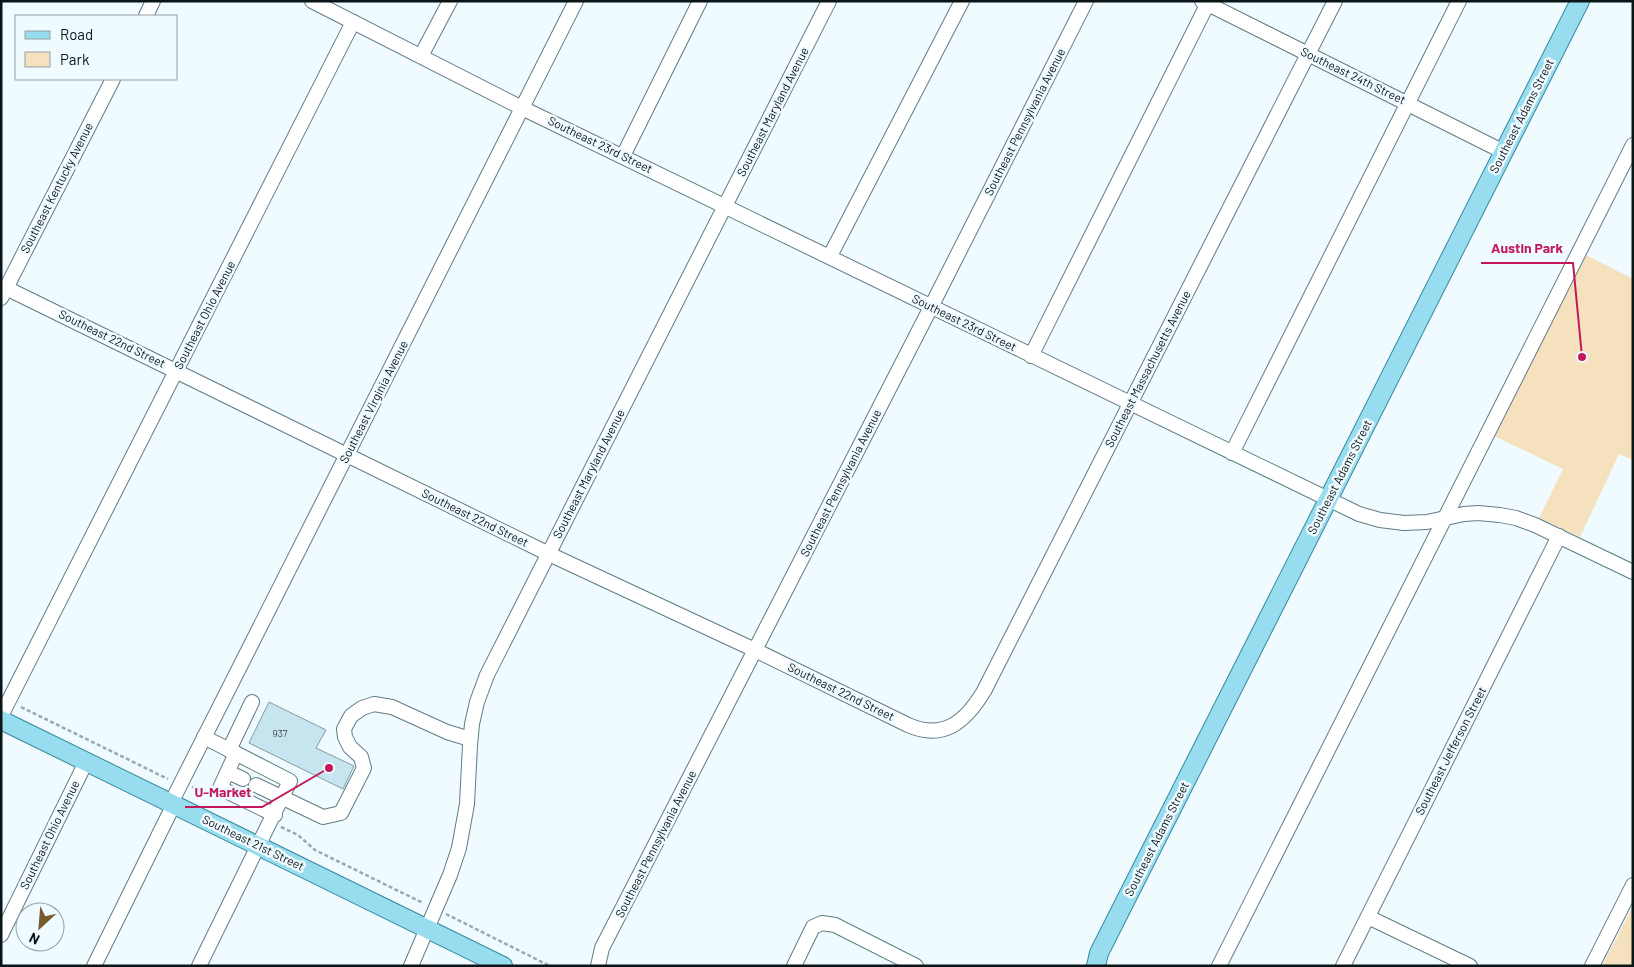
<svg xmlns="http://www.w3.org/2000/svg" width="1634" height="967" font-family="Barlow,sans-serif">
<style>
.green{fill:#f6e1be}
.building{fill:#c7e5ef;stroke:#809ca5}
.lines{fill:none;stroke-linecap:round;stroke-linejoin:round}
.minor-casing{stroke:#607c84;stroke-width:16}
.major-casing{stroke:#39889d;stroke-width:20}
.path{stroke:#9ca8ac;stroke-width:2.5;stroke-dasharray:4 2.5;stroke-linecap:butt}
.minor{stroke:#fff;stroke-width:14}
.major{stroke:#98ddef;stroke-width:18}
.labels{text-anchor:middle;stroke-width:5;stroke-linejoin:round;paint-order:stroke}
.number-label{font-size:10px;fill:#39494e}
.street-label{font-size:12px;fill:#0a1518;stroke:#effbff}
.leader{fill:none;stroke:#c2185b;stroke-width:2}
.callout-dot{fill:#c2185b;stroke:#effbff;stroke-width:2}
.callout-label{font-size:14px;text-anchor:middle;font-weight:bold;fill:#c2185b;stroke:#effbff;stroke-width:5;stroke-linejoin:round;paint-order:stroke}
</style>
<rect width="100%" height="100%" fill="#effbff"/>
<g class="green">
<path d="M1584,254l49,25v181l-14,-6 -39,83 -41,-19 24,-49 -71,-34z"/>
<path d="M1633,906v60h-31z"/>
</g>
<path class="building" d="M269,702l57,28 -10,18 38,18 -11,23 -94,-46z"/>
<g class="lines">
<defs>
<g id="minor">
<path d="M312,1l210,107 837,406 21,6 24,3 23,-1 37,-8 14,-1 22,2 16,3 19,7 98,47"/>
<path d="M1202,1l302,151"/>
<path d="M146,16l7,-15"/>
<path d="M421,56l29,-55"/>
<path d="M623,156l77,-155"/>
<path d="M830,256l132,-255"/>
<path d="M6,288l543,266 206,96 153,75c36,16 58,-4 76,-34l351,-690"/>
<path d="M1,298l112,-219"/>
<path d="M1031,356l178,-355"/>
<path d="M1232,453l227,-452"/>
<path d="M1,716l352,-694"/>
<path d="M229,750l23,-48"/>
<path d="M236,753l-16,35 55,27"/>
<path d="M228,772l15,7"/>
<path d="M256,785l67,32 18,-4 23,-45 -3,-11 -11,-10 -5,-10 -1,-8 7,-13 11,-8 12,-4 18,3 55,25 23,7"/>
<path d="M171,803l405,-802"/>
<path d="M1368,917l102,49"/>
<path d="M1,935l85,-173"/>
<path d="M94,966l80,-162"/>
<path d="M199,966l91,-185 -86,-44"/>
<path d="M411,966l39,-91 9,-27 8,-44 3,-59 2,-21 5,-22 10,-27 342,-674"/>
<path d="M598,966l4,-18 329,-641 155,-306"/>
<path d="M794,966l19,-39 9,-4 13,2 81,41"/>
<path d="M1219,966l414,-821"/>
<path d="M1343,966l216,-430"/>
<path d="M1592,966l41,-81"/>
</g>
<g id="major">
<path d="M1,720l502,246"/>
<path d="M1096,966l3,-13 481,-952"/>
</g>
</defs>
<use href="#minor" class="minor-casing"/>
<use href="#major" class="major-casing"/>
<g class="path">
<path d="M21,707l147,72"/>
<path d="M192,787l17,5"/>
<path d="M281,827l17,8 17,15 108,53"/>
<path d="M446,914l104,52"/>
</g>
<use href="#minor" class="minor"/>
<use href="#major" class="major"/>
</g>
<g class="labels">
<g class="number-label">
<text x="280" y="737">937</text>
</g>
<g class="street-label">
<text transform="translate(1353 76) rotate(26)" y="4">Southeast 24th Street</text>
<text transform="translate(773 112) rotate(-63)" y="4">Southeast Maryland Avenue</text>
<text transform="translate(1522 116) rotate(-63)" y="4">Southeast Adams Street</text>
<text transform="translate(1025 122) rotate(-63)" y="4">Southeast Pennsylvania Avenue</text>
<text transform="translate(600 145) rotate(26)" y="4">Southeast 23rd Street</text>
<text transform="translate(57 188) rotate(-63)" y="4">Southeast Kentucky Avenue</text>
<text transform="translate(205 315) rotate(-63)" y="4">Southeast Ohio Avenue</text>
<text transform="translate(964 323) rotate(26)" y="4">Southeast 23rd Street</text>
<text transform="translate(112 339) rotate(26)" y="4">Southeast 22nd Street</text>
<text transform="translate(1148 369) rotate(-63)" y="4">Southeast Massachusetts Avenue</text>
<text transform="translate(374 402) rotate(-63)" y="4">Southeast Virginia Avenue</text>
<text transform="translate(589 474) rotate(-63)" y="4">Southeast Maryland Avenue</text>
<text transform="translate(1340 477) rotate(-63)" y="4">Southeast Adams Street</text>
<text transform="translate(841 483) rotate(-63)" y="4">Southeast Pennsylvania Avenue</text>
<text transform="translate(475 518) rotate(26)" y="4">Southeast 22nd Street</text>
<text transform="translate(841 692) rotate(26)" y="4">Southeast 22nd Street</text>
<text transform="translate(1451 751) rotate(-63)" y="4">Southeast Jefferson Street</text>
<text transform="translate(50 835) rotate(-64)" y="4">Southeast Ohio Avenue</text>
<text transform="translate(1157 839) rotate(-63)" y="4">Southeast Adams Street</text>
<text transform="translate(253 843) rotate(26)" y="4">Southeast 21st Street</text>
<text transform="translate(656 844) rotate(-63)" y="4">Southeast Pennsylvania Avenue</text>
</g>
</g>
<path class="leader" d="M1582 357L1573 263H1481M329 768L262 807H185"/>
<g class="callout-dot">
<circle cx="1582" cy="357" r="5"/>
<circle cx="329" cy="768" r="5"/>
</g>
<g class="callout-label">
<text x="1527" y="253">Austin Park</text>
<text x="223" y="797">U-Market</text>
</g>
<rect width="1634" height="967" fill="none" stroke="#0a1518" stroke-width="5"/>
<rect x="15" y="15" width="162" height="65" fill="#effbff" stroke="#939fa3"/>
<rect x="25" y="31" width="25" height="8" fill="#98ddef" stroke="#939fa3"/>
<text x="60" y="40" font-size="15" fill="#0a1518">Road</text>
<rect x="25" y="52" width="25" height="15" fill="#f6e1be" stroke="#939fa3"/>
<text x="60" y="65" font-size="15" fill="#0a1518">Park</text>
<g transform="translate(40 927) rotate(206)"><circle r="24" fill="#effbff" stroke="#939fa3"/>
<path d="M0-4L9 19L0 12L-9 19Z" fill="#755b2d"/>
<text y="-8" font-size="14" font-weight="bold" text-anchor="middle" fill="#0a1518">N</text>
</g>
</svg>
